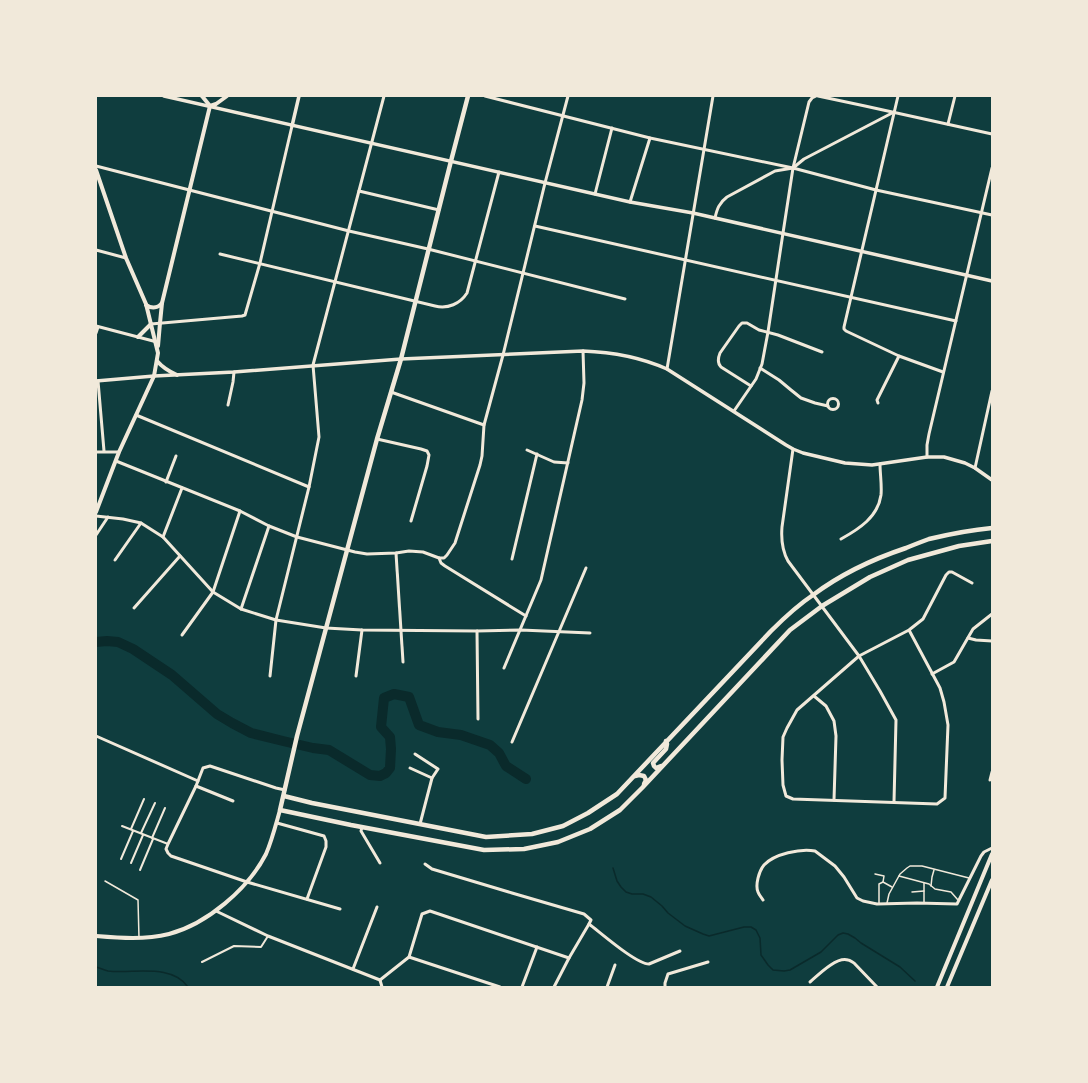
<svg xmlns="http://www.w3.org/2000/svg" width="1088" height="1083" font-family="'Titillium Web',sans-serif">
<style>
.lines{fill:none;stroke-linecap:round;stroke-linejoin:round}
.stream{stroke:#0a2a2b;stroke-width:1.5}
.river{stroke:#0a2a2b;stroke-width:10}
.service{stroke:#f1e9da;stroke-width:1.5}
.pedestrian{stroke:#f1e9da;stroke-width:2}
.minor{stroke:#f1e9da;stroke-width:3}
.tertiary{stroke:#f1e9da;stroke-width:3.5}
.secondary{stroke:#f1e9da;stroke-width:4}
.primary{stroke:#f1e9da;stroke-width:4.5}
</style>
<rect width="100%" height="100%" fill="#0f3d3e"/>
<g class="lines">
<g class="stream">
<path d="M613,868l4,13 4,6 5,5 6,2h11l8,3 11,9 6,7 17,13 18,8 6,2 35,-9h7l5,3 4,8 1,17 7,10 5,5 11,1 6,-1 31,-18 17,-17 5,-2 5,1 7,4 6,5 39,24 15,14"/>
<path d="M96,967c4,1 8,3 12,4 25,3 64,-8 80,16"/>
</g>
<path class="river" d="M96,642l11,-1 11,1 15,7 39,26 45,39 15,9 19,10 32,8 30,7 16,2 41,25 10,1 6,-3 4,-5 1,-19 -1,-12 -9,-10 3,-29 10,-4 15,3 10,28 19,7 23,3 29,10 9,8 7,13 20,13"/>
<g class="service">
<path d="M875,874l9,2 -1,6 9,5"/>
<path d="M899,876l30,8 6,5 16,3 7,8"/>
<path d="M105,881l33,19 1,38"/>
<path d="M924,883v20"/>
<path d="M931,886l1,-9 2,-7"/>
<path d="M912,892l12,-1"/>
<path d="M887,903l2,-9 11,-20 7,-6 3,-2h12l47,12"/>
<path d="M879,904v-20l4,-2"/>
</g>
<g class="pedestrian">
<path d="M122,826l46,18"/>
<path d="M131,829l13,-30"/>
<path d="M141,833l14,-30"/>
<path d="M152,838l13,-30"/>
<path d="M121,859l12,-28"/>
<path d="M131,863l12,-28"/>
<path d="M140,870l13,-31"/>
<path d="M202,962l32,-16 27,1 7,-11"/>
</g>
<g class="minor">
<path d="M485,96l165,42 143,30 83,22 116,25"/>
<path d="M818,96l47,10 127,28"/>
<path d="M898,96l-54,231v2l2,2 53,25 44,16"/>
<path d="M948,124l7,-28"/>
<path d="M96,166l253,65 79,18 197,50"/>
<path d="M359,191l80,19"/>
<path d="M595,194l17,-66"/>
<path d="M630,202l20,-64"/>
<path d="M715,218c2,-9 4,-15 12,-21l48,-26 18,-3 11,-9 90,-47"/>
<path d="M535,226l421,95"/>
<path d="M96,250l30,8"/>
<path d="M220,254l215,52c13,3 25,-2 32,-13l32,-121"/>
<path d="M151,324l91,-8 3,-1 15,-52 32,-137"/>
<path d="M96,326l61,16"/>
<path d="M96,333l2,-6"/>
<path d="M760,368l19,12 12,10 10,8 14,5 13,3"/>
<path d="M667,369l46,-273"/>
<path d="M98,381l6,70"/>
<path d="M751,386l-30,-19c-4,-4 -3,-9 -1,-14l19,-27 3,-3h5l12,7 19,5 44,17"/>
<path d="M391,392l93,33"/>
<circle cx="833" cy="404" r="5.5"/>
<path d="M878,403l-1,-3 22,-44"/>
<path d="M228,405l5,-23 1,-10"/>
<path d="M734,411l22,-32 6,-15 6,-32 15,-99 10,-65 16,-66 3,-4 4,-2"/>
<path d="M136,415l173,72"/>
<path d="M377,439l44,10 6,2 2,4 -2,11 -16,55"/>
<path d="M793,449l-11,78c-1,12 0,23 6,34l71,95 21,35 16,29 -2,82"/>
<path d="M527,450l27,12 14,1"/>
<path d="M96,452h23"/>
<path d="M927,457v-12l2,-11 63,-266"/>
<path d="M116,461l124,50 29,15 28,11 58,15 12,2 29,-1 13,-2 14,1 16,6 2,5 4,3 81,50"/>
<path d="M975,468l17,-77"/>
<path d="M166,482l10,-26"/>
<path d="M96,516l27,3 18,4 22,14 50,55 28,17 35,11 50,8 36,2 115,1 44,-1 69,3"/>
<path d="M96,535l12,-18"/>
<path d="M163,537l19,-49"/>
<path d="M841,539c18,-10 37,-22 40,-44 1,-10 -1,-21 -1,-31"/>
<path d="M396,553l7,109"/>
<path d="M439,558h5l3,-3 8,-12 25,-78 2,-9 2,-31 19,-70 42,-172 23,-87"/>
<path d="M512,559l25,-105"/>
<path d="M115,560l26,-37"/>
<path d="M134,608l46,-52"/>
<path d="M241,609l28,-83"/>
<path d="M909,630l31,58 4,14 4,23 -3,73 -8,6 -144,-5 -7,-3 -3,-11 -1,-25 1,-23 4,-9 10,-18 62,-54 50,-26 14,-11 23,-44 3,-3h3l20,11"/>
<path d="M477,631l1,88"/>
<path d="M182,635l31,-43 27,-81"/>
<path d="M968,638l8,2 16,1"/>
<path d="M504,668l37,-88 41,-180 2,-17 -1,-32"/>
<path d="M932,674l22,-12 19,-33 19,-15"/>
<path d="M270,676l6,-56 33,-133 10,-50 -6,-72 71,-269"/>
<path d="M356,676l6,-46"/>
<path d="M814,696l12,10 8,15 2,15 -2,64"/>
<path d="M96,736l102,45"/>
<path d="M512,742l74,-174"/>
<path d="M415,754l23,15 -6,9 -12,46"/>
<path d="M410,768l22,10"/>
<path d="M990,780l2,-8"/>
<path d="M196,786l37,15"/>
<path d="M285,790l-9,-2 -66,-22 -7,2 -7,18 -28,58 -2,5 2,4 3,3 76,26 93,27"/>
<path d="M277,823l47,13 2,5v6l-19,52"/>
<path d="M362,827l-1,4 19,32"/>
<path d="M425,864l7,5 80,24 72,21 7,6 -2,4 -20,34 -15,29"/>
<path d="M763,900c-1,-2 -4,-5 -5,-8 -3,-7 1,-21 6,-27 10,-11 37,-17 51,-14l20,15 9,11 13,21 6,3 14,3 40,-1 40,1 24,-48 3,-4 8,-4"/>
<path d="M216,911l52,25 112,44"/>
<path d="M589,924c12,9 47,40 60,40l31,-13"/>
<path d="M409,957l91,30"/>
<path d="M353,969l24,-62"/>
<path d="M380,980l29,-23 13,-43 8,-3 139,47"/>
<path d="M380,980l2,7"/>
<path d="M810,982c8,-7 27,-26 38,-22 2,0 4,2 6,3l23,24"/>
<path d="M522,987l15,-40"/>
<path d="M607,987l8,-22"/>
<path d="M665,987v-4l3,-9 40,-12"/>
</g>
<g class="tertiary">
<path d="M164,96l466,106 63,11 299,68"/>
<path d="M292,126l7,-30"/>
<path d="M96,381l58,-5 80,-4 167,-13 182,-8c29,1 57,6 84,18l119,76 7,4 10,4 42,10 27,2 55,-8h17l21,6 10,5 17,12"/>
</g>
<g class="secondary">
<path d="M202,96l8,10"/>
<path d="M210,106l6,-2 11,-8"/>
<path d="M96,170l30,88 20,46 12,49 -4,23 -35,76 -23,60"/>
<path d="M146,305c6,4 12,3 16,-2"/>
<path d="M138,337l13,-13"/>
<path d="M158,346l2,-23 2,-20 48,-197"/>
<path d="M157,361c6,7 11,10 20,14"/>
<path d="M96,936c24,2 49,4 73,-2 38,-10 79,-45 97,-80 6,-14 10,-30 14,-44"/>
<path d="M937,987l55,-133"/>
<path d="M947,987l45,-107"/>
</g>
<g class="primary">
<path d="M468,96l-17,65 -50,198 -24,80 -80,297 -17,74 71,15 133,25 40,-1 34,-7 32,-13 30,-19 22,-22 148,-158 32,-24 48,-29 38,-17 51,-14 33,-5"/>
<path d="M661,766l-5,2 -2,-2 -1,-3 13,-14 1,-5 -1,-3"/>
<path d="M635,776l4,-1 5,1 2,4 -2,4"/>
<path d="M284,796l28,7 174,34 46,-3 31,-8 25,-13 29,-19 154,-163c13,-13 27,-26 42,-36 28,-21 60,-36 93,-47 7,-3 15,-6 23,-9 21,-5 42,-9 63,-11"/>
</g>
</g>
<rect width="1088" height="1083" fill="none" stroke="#f1e9da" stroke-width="194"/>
</svg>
